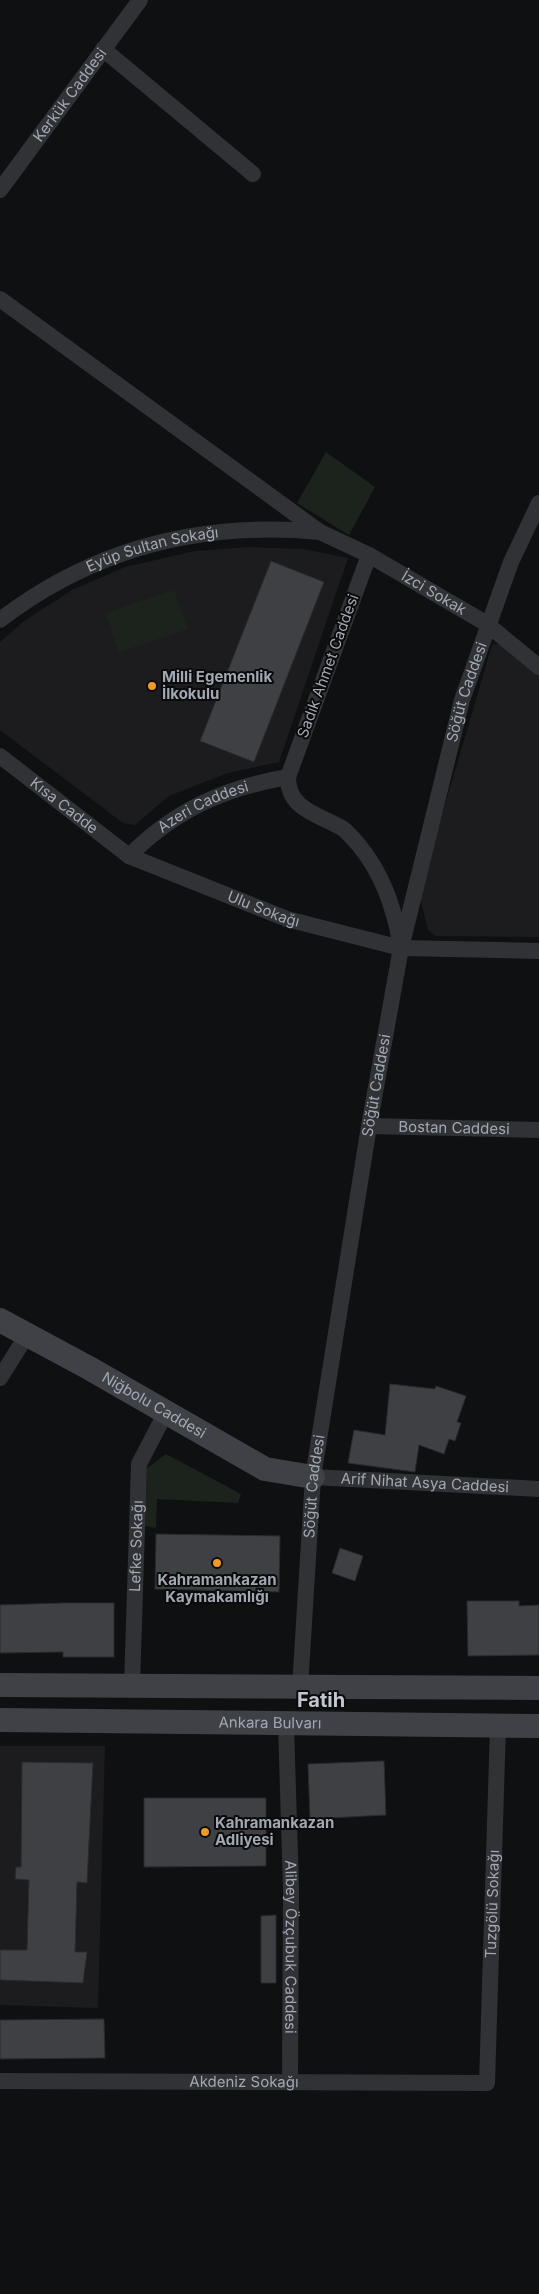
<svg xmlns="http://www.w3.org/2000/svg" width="539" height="2294" font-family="Inter,sans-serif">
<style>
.built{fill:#1c1c1e}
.green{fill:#1c231c}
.building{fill:#3e4044;stroke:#2a2a2d}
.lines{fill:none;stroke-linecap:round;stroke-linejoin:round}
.street{stroke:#313236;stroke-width:16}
.secondary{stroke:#3f4146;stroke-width:24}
.poi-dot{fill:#ee9a2b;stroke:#0b0b0c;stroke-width:2}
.labels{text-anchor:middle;stroke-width:4;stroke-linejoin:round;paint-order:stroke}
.street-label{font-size:15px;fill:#a1a8b2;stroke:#0b0b0c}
.poi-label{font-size:15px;font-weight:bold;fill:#a1a8b2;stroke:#0b0b0c;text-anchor:start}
.district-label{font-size:20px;font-weight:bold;fill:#c2c6ce;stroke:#0b0b0c}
</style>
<rect width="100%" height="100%" fill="#0f1011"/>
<g class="built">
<path d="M249,547l54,2 45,9 -69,204 -51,11 -59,23 -34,29 -12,-2 -123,-93v-88l24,-21 48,-31 53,-23 70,-16z"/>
<path d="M505,642l34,34v261l-103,-1 -8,-6 -9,-37 73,-248z"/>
<path d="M0,1746h105l-7,262 -98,-3z"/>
</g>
<g class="green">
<path d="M326,452l49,35 -26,48 -52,-32z"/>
<path d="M174,590l14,39 -69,23 -13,-39z"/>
<path d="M166,1454l75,40 -3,9 -81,-4 -1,29 -11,-2 2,-58z"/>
</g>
<g class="building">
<path d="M271,561l53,21 -70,180 -54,-21z"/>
<path d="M390,1384l45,5 1,-3 30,10 -9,26 4,1 -6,18 -6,-2 -5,15 -25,-9 -4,27 -67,-9 6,-33 31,5z"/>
<path d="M156,1534l124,2 -1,56 -124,-3z"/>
<path d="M340,1548l23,8 -8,25 -23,-8z"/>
<path d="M467,1601h52v5l20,-1v50l-71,1z"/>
<path d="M63,1603h51v54h-51v-5l-63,1v-48z"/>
<path d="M384,1761l2,54 -76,4 -2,-55z"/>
<path d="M22,1762l71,1 -6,120 -10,-1 -2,70h12l-4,31 -83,-3v-30h27l2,-70 -14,-1 1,-12h5z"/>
<path d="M144,1798h122v68l-122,1z"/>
<path d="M276,1915v68h-15v-67z"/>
<path d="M104,2019l1,39 -105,1v-39z"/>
</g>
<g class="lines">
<g class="street">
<path d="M103,49l150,125"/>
<path id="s1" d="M0,190l140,-190"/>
<path id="s2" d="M0,299l320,233 49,23 118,69 52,43"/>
<path d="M369,555l-81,222c0,33 30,37 54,51 6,4 11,11 16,16 24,29 35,61 42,97"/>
<path id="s3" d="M0,620c94,-72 202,-99 320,-88"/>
<path id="s4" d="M0,756l129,100 158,63 114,29 138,3"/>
<path id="s5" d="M129,856c46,-46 95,-68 159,-79"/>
<path id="s6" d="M369,1126l170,4"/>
<path d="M0,1378l27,-43"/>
<path id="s7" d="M313,1477l226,12"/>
<path id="s8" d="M132,1686l7,-222 27,-52"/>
<path id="s9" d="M300,1688l13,-211 56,-351 32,-178 61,-248 49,-138 28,-59"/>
<path id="s10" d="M286,1725l5,164 -1,193"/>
<path id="s11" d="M0,2081l487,2 11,-357"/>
</g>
<g class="secondary">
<path id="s12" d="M0,1320l89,48 176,101 48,8"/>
<path d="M0,1685l539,3"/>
<path id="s13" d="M0,1720l539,6"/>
</g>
</g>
<g class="poi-dot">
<circle cx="152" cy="686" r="5"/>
<circle cx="217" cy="1563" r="5"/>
<circle cx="205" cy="1832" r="5"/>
</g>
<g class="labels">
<g class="street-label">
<text dy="5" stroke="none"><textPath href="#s1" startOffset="118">Kerkük Caddesi</textPath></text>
<text dy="5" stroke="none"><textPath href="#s3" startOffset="170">Eyüp Sultan Sokağı</textPath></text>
<text dy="5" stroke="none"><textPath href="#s2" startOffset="525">İzci Sokak</textPath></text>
<text transform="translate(328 666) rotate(-70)" y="5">Sadık Ahmet Caddesi</text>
<text dy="5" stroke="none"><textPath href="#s9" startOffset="1012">Söğüt Caddesi</textPath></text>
<text dy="5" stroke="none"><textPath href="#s4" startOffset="81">Kısa Cadde</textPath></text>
<text dy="5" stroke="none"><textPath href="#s5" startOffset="90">Azeri Caddesi</textPath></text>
<text dy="5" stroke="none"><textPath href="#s4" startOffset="308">Ulu Sokağı</textPath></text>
<text dy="5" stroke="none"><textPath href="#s9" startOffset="608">Söğüt Caddesi</textPath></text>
<text dy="5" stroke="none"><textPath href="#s6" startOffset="85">Bostan Caddesi</textPath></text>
<text dy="5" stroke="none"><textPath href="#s12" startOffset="176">Niğbolu Caddesi</textPath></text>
<text dy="5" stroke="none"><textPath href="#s7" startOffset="112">Arif Nihat Asya Caddesi</textPath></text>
<text dy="5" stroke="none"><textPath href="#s9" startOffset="202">Söğüt Caddesi</textPath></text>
<text dy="5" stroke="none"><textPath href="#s8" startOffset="140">Lefke Sokağı</textPath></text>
<text dy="5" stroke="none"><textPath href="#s13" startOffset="270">Ankara Bulvarı</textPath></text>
<text dy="5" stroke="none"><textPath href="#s11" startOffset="666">Tuzgölü Sokağı</textPath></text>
<text dy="5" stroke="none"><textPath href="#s10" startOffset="222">Alibey Özçubuk Caddesi</textPath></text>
<text dy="5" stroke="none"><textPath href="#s11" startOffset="244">Akdeniz Sokağı</textPath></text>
</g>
<g class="poi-label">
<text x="162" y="682">Milli Egemenlik<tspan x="162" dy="17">İlkokulu</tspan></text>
<text x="217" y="1585" text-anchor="middle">Kahramankazan<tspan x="217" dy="17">Kaymakamlığı</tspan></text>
<text x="215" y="1828">Kahramankazan<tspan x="215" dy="17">Adliyesi</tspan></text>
</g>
<g class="district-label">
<text x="321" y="1707">Fatih</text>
</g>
</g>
</svg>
